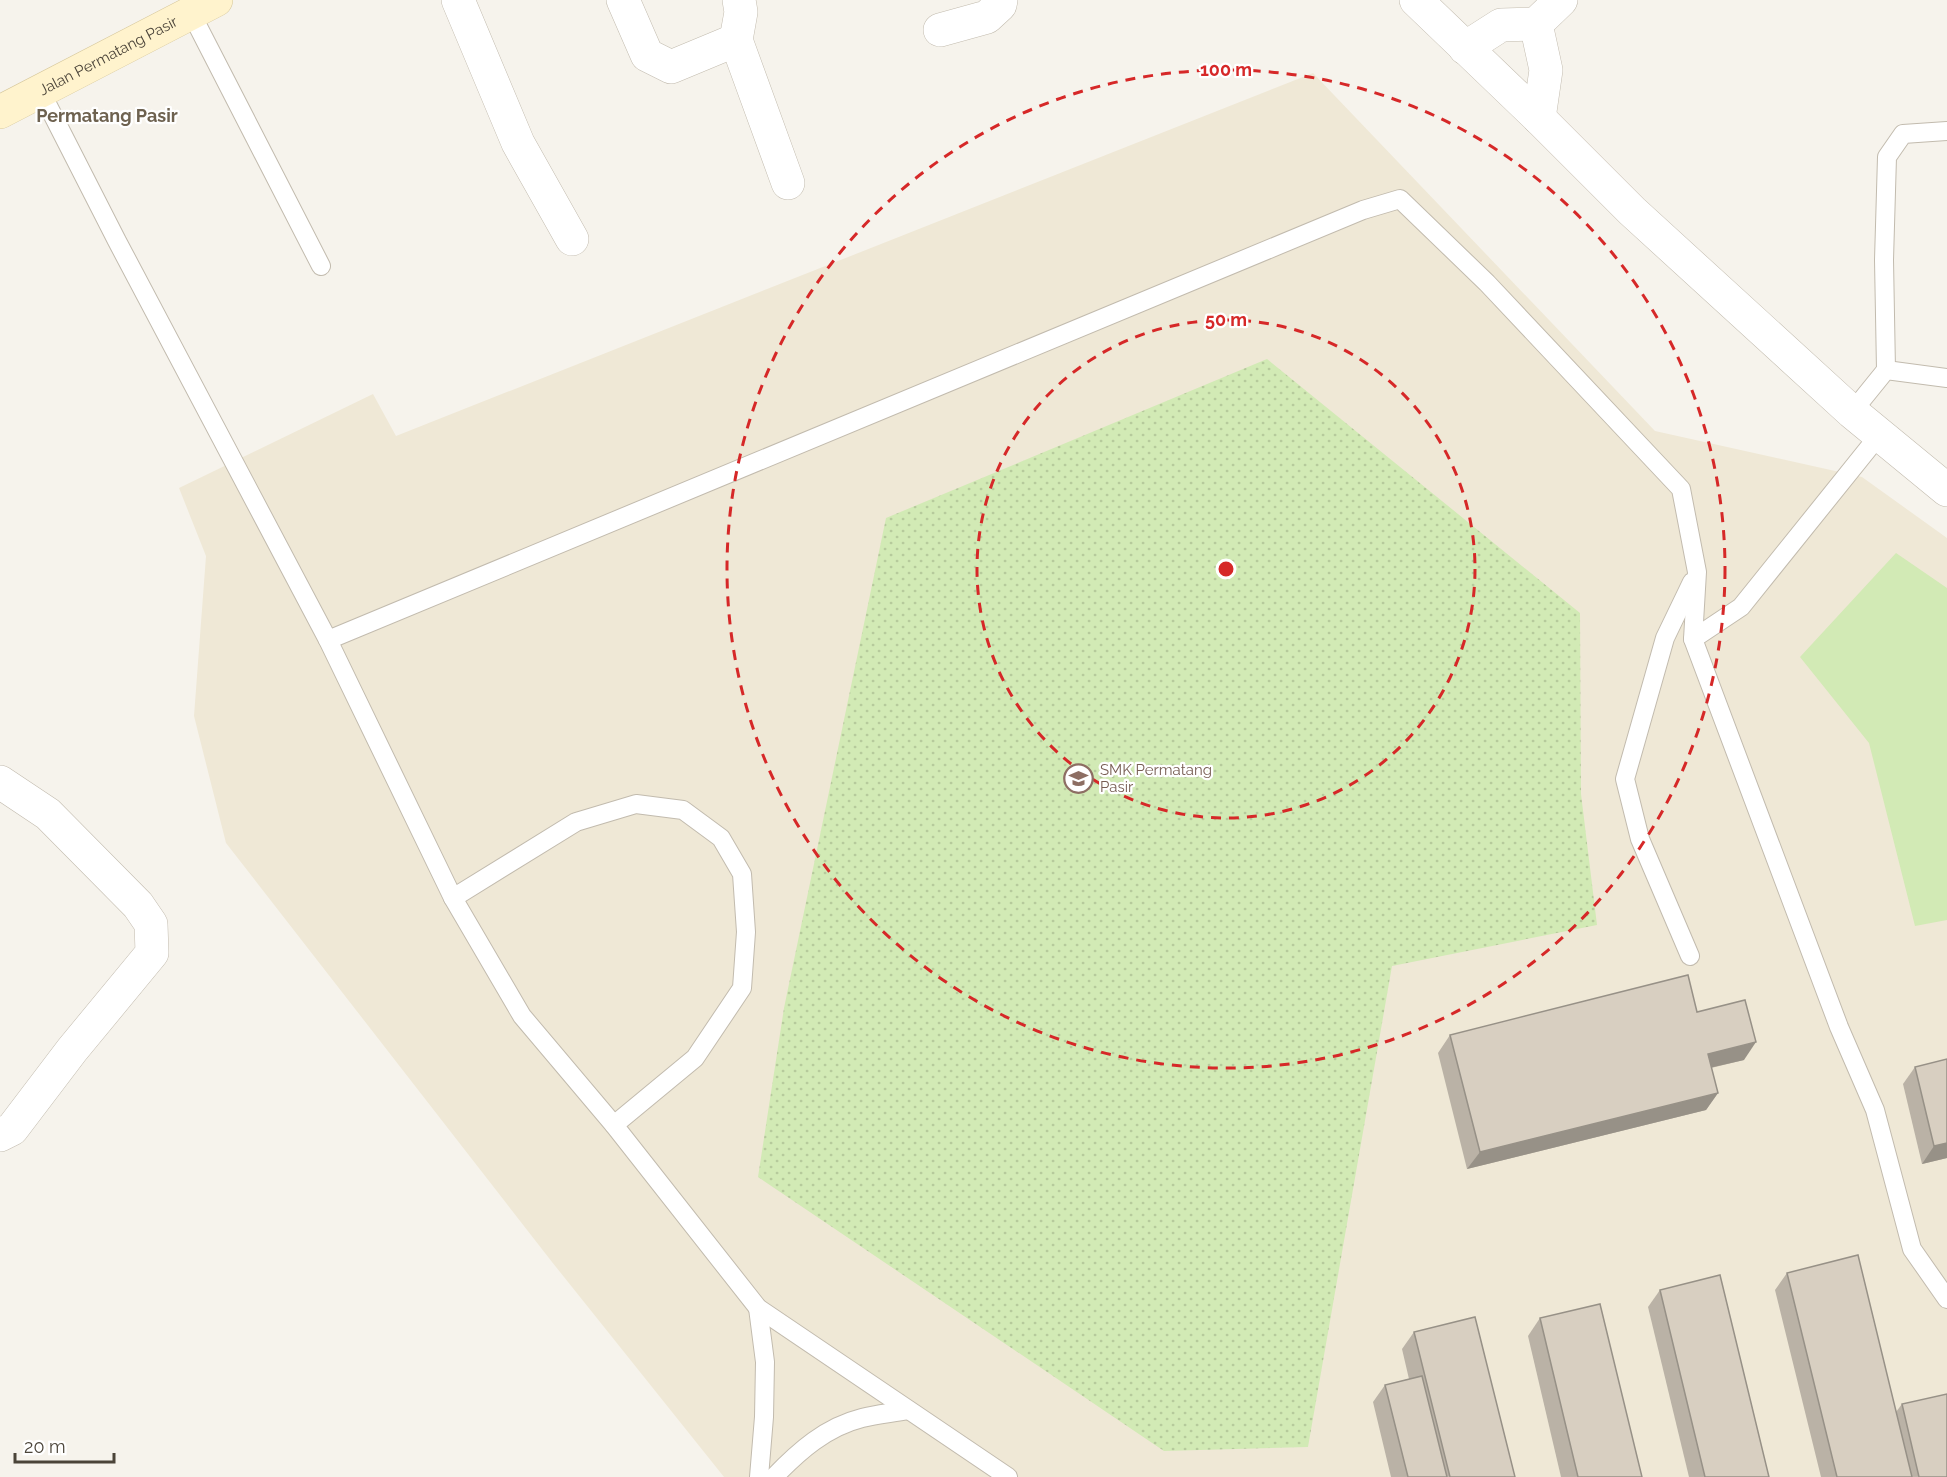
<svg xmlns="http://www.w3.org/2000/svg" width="1947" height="1477" font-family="Raleway,sans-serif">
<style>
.education{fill:#efe8d6}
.green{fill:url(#green-dots)}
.pitch{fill:#d2eab5}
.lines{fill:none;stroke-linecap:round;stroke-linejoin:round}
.service-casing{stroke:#c2bbae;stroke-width:20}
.minor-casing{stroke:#c2bbae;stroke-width:34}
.secondary-casing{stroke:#d6c79b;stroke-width:34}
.service{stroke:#fff;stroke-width:18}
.minor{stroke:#fff;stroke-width:33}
.secondary{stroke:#fff3cd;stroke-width:33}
.wall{fill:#bab2a6}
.shaded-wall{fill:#979187}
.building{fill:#d8cfc1;stroke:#979187;stroke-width:1.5}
.ring{fill:none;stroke:#d62828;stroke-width:3;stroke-dasharray:10 8}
.labels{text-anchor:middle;stroke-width:4.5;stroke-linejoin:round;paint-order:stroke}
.street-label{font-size:15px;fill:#4b4439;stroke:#fff}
.education-label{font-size:15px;fill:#785e54;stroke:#fff;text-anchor:start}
.quarter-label{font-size:18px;font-weight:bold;fill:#6e6250;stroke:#fff}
.centre{fill:#d62828;stroke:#fff;stroke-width:3}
.ring-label{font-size:18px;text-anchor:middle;font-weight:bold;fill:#d62828;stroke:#fff;stroke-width:4.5;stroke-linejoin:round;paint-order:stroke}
</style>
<defs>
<pattern id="green-dots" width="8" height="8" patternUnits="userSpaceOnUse" patternTransform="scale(1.5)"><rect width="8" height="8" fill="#d2eab5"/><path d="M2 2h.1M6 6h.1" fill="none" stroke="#b6ca9c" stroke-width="1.8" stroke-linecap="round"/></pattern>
</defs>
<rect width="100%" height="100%" fill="#f6f3ec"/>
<path class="education" d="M1313,73l342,358 207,46 85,61v939h-1223l-172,-215 -326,-419 -32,-127 12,-160 -27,-68 194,-94 23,42z"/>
<path class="green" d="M1267,359l313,254 1,181 16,131 -205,41 -84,481 -144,4 -406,-274 26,-169 102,-490z"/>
<path class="pitch" d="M1896,553l51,35v332l-32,6 -46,-183 -69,-86z"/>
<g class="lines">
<defs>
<g id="service">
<path d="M191,13l130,253"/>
<path d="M41,92l76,149 211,399 125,258 69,118 92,109 144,183 250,169"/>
<path d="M1886,370l-2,-110 3,-103 16,-23 44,-3"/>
<path d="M1852,412l34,-42 61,8"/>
<path d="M1693,639l48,-32 139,-173"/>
<path d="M328,640l1035,-430 37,-11 87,84 194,206 16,83 -4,67 146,388 36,83 37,139 35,50"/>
<path d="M453,898l123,-76 60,-18 47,6 38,28 21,36 4,58 -4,56 -47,70 -81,67"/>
<path d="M1690,956l-50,-117 -15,-60 40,-141 27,-56"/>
<path d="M758,1308l7,54 -1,55 -5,60"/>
<path d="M774,1477c25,-26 52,-50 88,-59 15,-4 31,-5 46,-8"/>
</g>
<g id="minor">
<path d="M458,0l60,143 54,96"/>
<path d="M623,0l24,55 24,12 65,-27"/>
<path d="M739,0l2,12 -5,28 52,143"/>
<path d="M1416,0l123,118 93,93 220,201 95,78"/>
<path d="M1536,24l10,46 -7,48"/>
<path d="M940,30l47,-13 13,-12 1,-5"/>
<path d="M1465,48l36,-23 35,-1 25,-24"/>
<path d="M0,782l48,32 90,91 13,19 1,29 -80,97 -60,79 -12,6"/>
</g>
<g id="secondary">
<path id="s1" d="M0,112l216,-112"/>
</g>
</defs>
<use href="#service" class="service-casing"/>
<use href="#minor" class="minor-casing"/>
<use href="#secondary" class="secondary-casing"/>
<use href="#service" class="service"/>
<use href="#minor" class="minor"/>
<use href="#secondary" class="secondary"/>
</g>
<g class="wall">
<path d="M1697,1012l47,48 -33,8 7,25 -12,17 -239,59 -29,-116 12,-18z"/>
<path d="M1947,1059v99l-25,6 -19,-80 12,-17z"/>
<path d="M1787,1273l109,139 6,-8 45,73h-126l-46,-187z"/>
<path d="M1660,1290l109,187h-80l-41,-170z"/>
<path d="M1540,1318l102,159h-81l-33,-141z"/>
<path d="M1414,1332l101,145h-124l-18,-75 12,-17 24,-6 -7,-30z"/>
</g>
<g class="shaded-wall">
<path d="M1756,1042l-12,18 -48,11 12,-17z"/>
<path d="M1718,1093l-12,17 -239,59 13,-17z"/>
<path d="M1947,1143v15l-25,6 12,-18z"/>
</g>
<g class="building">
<path d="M1688,975l9,37 48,-12 11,42 -48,12 10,39 -238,59 -30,-117z"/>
<path d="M1947,1059v84l-13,3 -19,-79z"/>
<path d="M1858,1255l54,222h-75l-50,-204z"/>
<path d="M1720,1275l49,202h-64l-45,-187z"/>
<path d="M1600,1304l42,173h-64l-38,-159z"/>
<path d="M1475,1317l40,160h-65l-36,-145z"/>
<path d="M1422,1376l25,101h-39l-23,-92z"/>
<path d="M1947,1394v83h-28l-17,-73z"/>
</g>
<g class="ring">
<circle cx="1226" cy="569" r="249"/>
<circle cx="1226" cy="569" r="499"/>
</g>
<defs>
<symbol id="school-ring" viewBox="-11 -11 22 22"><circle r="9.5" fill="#fff" stroke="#8d6e63" stroke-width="1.5"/><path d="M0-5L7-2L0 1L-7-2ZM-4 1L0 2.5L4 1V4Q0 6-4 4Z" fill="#8d6e63"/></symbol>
</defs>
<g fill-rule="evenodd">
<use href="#school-ring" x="1062" y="762" width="33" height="33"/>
</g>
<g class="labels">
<g class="street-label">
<text dy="5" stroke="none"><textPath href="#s1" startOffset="122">Jalan Permatang Pasir</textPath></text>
</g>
<g class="education-label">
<text x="1100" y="775">SMK Permatang<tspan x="1100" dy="17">Pasir</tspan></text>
</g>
<g class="quarter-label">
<text x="107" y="122">Permatang Pasir</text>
</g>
</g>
<circle cx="1226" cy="569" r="9" class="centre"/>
<g class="ring-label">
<text x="1226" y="76">100 m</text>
<text x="1226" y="326">50 m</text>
</g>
<path d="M15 1453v9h99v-9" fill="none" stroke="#4b4439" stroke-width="3"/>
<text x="24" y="1453" font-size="18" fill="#4b4439" stroke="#ffffff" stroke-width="4.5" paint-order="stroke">20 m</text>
</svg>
